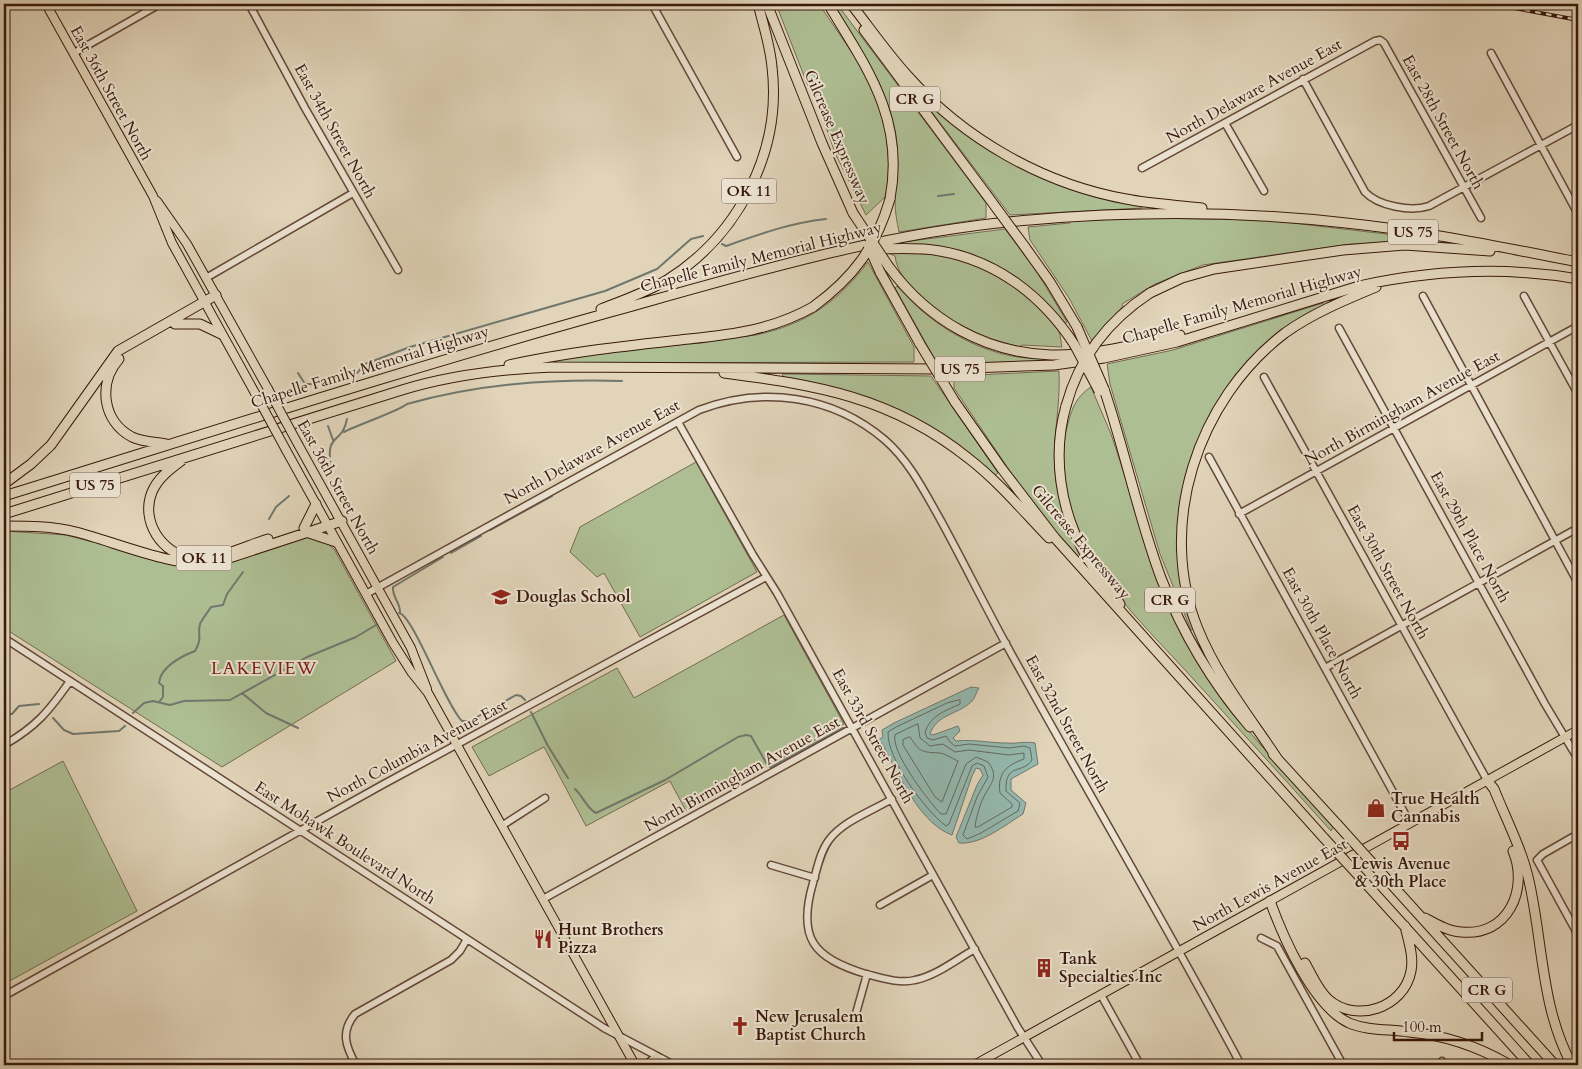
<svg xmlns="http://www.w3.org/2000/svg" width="1582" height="1069" font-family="Cardo,serif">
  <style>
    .green { fill: #aebe93; stroke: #746c50 }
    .water { fill: #94b8af; stroke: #70786e }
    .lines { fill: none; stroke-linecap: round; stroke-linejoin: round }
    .shore { stroke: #66685e; stroke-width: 1 }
    .stream { stroke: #70786e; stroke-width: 2 }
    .minor-casing { stroke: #634837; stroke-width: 9 }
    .major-casing { stroke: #39190c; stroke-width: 10 }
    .highway-casing { stroke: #39190c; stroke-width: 11 }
    .minor { stroke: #ece3d2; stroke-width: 6 }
    .major { stroke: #e1d4b9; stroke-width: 8 }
    .highway { stroke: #e1d4b9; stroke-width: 9 }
    .rail-casing { stroke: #39190c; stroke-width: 4 }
    .rail { stroke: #ece3d2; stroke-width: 2; stroke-dasharray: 5.5; stroke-linecap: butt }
    .major-bridge-casing { stroke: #39190c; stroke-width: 10; stroke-linecap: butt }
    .highway-bridge-casing { stroke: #39190c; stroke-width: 11; stroke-linecap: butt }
    .major-bridge { stroke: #e1d4b9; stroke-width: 8 }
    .highway-bridge { stroke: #e1d4b9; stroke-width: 9 }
    .labels { text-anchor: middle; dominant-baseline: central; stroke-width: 4; stroke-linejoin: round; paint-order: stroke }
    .shield { fill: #ece3d2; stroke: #6f5647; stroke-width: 1 }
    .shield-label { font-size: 15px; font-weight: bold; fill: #39190c }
    .street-label { font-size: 16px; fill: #39190c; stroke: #ece3d2 }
    .poi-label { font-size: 16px; font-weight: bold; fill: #39190c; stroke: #ece3d2; text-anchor: start }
    .neighbourhood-label { font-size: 18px; letter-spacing: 1px; fill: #7a1f14; stroke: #ece3d2 }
  </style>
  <rect width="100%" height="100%" fill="#e1d4b9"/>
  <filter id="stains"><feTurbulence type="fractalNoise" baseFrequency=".004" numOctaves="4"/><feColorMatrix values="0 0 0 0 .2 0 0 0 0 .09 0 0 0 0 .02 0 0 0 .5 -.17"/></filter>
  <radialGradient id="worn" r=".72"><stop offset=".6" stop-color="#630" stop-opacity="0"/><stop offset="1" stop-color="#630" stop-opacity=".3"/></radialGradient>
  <path class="green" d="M776,4h43l38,56 16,29 12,31 4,46 -2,23 -2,8 -19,18 -31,-62 -23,-67h-4z
    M831,4h6l146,195 3,4v15l-87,14c-2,-10 -4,-20 -4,-30 -1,-20 4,-38 2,-58 -5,-53 -38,-96 -66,-140z
    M925,98l77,59 140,47v4l-132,7 -88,-116z
    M1147,218l120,2 136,16 -2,6 -50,2 -148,21 -48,19 -33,20 1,2 -31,35 -23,-43 -39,-58 -2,-13 42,-4v-2z
    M1005,229l32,43 30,50 -2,1 -27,-28 -40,-28 -95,-22v-3z
    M888,253c22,0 46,-1 68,5 29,7 94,46 103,74 2,5 2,11 3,15l-40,-2 -3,2c-13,-4 -26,-7 -38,-11 -29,-12 -83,-47 -86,-80z
    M868,262l46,85v15l-359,1 -1,-4 202,-24c50,-11 81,-32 112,-73z
    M897,286c11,11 21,23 34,32 29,23 73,43 111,40v4l-105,1 -42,-75z
    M1323,303l1,3 -65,45 -23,25 -16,22 -16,30 -24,82 14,118 -3,2 -31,-76 -50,-170 -3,-20 66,-14z
    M1059,371c1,26 -2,44 -4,69 -4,44 10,86 31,124l-2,1 -52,-61 -78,-116v-12z
    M783,374l148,2 67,97 -4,3 -24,-21 -120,-63 -68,-15z
    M1091,387l20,47 54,164 16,36 43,69 109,124 -2,4c-48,-54 -97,-107 -145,-160 -35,-38 -75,-77 -101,-123 -18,-33 -27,-79 -19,-117 5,-19 8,-33 25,-44z
    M696,462l61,110 -117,65 -36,-64 -7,4 -27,-25 10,-25z
    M4,531l62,4 124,32h18l101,-30 17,5 8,7 62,112 -174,106 -218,-139z
    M784,615l60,109 -158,87 -16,-30 -84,45 -42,-79 -55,29 -17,-29 145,-79 17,30z
    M63,761l74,150 -133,73v-191z"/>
  <path class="water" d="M971,687l8,1c-3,4 -4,11 -8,14 -14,13 -34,12 -41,32l3,1 25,-9 2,5 -7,7 3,3c17,-2 33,2 51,2 10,1 17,-2 28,0l3,21 -27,15v11l15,13 -3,11c-18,11 -42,31 -64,29l-3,-6 21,-52 6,-10 -3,-6 -4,-1 -4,8 -20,59c-30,-11 -48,-51 -62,-76 -4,-7 -6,-15 -12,-19l5,-3 -1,-7 12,-7z"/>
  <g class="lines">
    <path class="shore" d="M960,700v4c-15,7 -29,11 -35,28l2,6 6,2 13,-4 4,6 5,4 14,-2 40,4 15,-2 6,2 2,12c-10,15 -27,2 -26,31l14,12 -2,8 -37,22 -14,6 -4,-4 14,-38 11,-20 -4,-11 -7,-3 -5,3 -23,58 -3,2c-22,-17 -59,-67 -58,-94l8,-5 51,-24z
      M918,724l2,14 10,8 13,-2 12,8 14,-2 40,5 15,-2v6c-17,6 -27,14 -24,34l12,11v3l-34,20h-3c1,-10 6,-27 12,-36 7,-11 10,-17 1,-29l-12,-5 -10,7 -20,50h-5c-12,-12 -51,-63 -46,-79z
      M910,737c10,15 11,15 29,16 5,0 14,6 19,8l-16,41 -7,-5 -32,-52v-5z"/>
    <path class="stream" d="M938,196l16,-2
      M722,244l4,2c34,-12 64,-23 100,-27
      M298,373l7,11h9
      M357,373l8,-9 45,-17 195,-56 52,-22 34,-30 12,-3
      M328,426l5,14
      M344,432c11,-6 57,-22 63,-28 72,-20 140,-25 215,-23
      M327,473l4,-5c-6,-38 11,-22 16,-49
      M269,519l7,-12 13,-11
      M490,530l62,-34
      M451,553l30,-17
      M400,612c0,-10 -8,-15 -7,-25l50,-30
      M399,613c14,2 46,91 63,108h8l46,-26 5,1 4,4
      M242,693l24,20 32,15
      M159,702l4,-5v-11l-4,-3c1,-16 23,-27 36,-32 8,-14 2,-15 5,-27 2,-5 8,-12 11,-17l12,-2 4,-11 16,-22
      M531,712l17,34 20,32
      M133,713l11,-10 9,-2 17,4 14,-4 46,-1 77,-43 49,-20 20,-12
      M4,714h8l7,-8 20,-2
      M53,718l11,12 9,4 46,-3 6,-5
      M575,789c8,7 12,20 21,24l69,-33 73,-43 8,-2 5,1 17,30 3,1 72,-39"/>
    <g class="minor-casing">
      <path id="minor" d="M249,4l56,104 93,162
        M652,4l85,153
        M74,53l86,-49
        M1491,53l87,161
        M1303,79l62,113c13,14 46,20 64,14l149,-81
        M1225,123l39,68
        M1142,168l233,-127 5,-1 4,3 97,175
        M206,278l147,-85
        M1423,296l155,287
        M1524,296l54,98
        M1339,328l206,376 33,55
        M1264,377l223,403
        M678,422l75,133 24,38 241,435 24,37
        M1209,457l201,366
        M1239,514l339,-188
        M366,594l333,-184c64,-24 133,-15 186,30 25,22 39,51 55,79 23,42 44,85 67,127 77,140 159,278 234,419
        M4,638l600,390 70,37
        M1325,668l253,-140
        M4,745c32,-18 45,-34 66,-64
        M892,799c-20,12 -49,22 -63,41 -9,12 -12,29 -16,43 -16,55 0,75 53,91 16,4 33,10 49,6 21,-4 42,-21 60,-31
        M503,825l42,-27
        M771,865l44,13
        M543,899l463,-256
        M880,905l53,-30
        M1577,933l-40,-73 6,-6 35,-20
        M1261,938l16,8 66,119
        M1101,995l39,70
        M4,996l378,-211 384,-208
        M855,1017l12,-43
        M1442,1061l3,4
        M356,1065c-10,-18 -16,-33 -1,-51l96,-54 9,-9 7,-12"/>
    </g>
    <g class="major-casing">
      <path id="major" d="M46,4l107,192 19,47 83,150
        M157,201l30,43 81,145
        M299,446l112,202 16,41
        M286,450l107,193 19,30 16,20 207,372
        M646,1065l11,-8
        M974,1065l604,-335"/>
    </g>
    <g class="highway-casing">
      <path id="highway" d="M767,4l55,139 31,70
        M828,4c39,64 77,115 62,195
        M851,4c19,24 36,49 57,72 56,63 135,108 218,123 25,5 51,6 76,9
        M864,30l122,164
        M1025,247l25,35 27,45
        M872,249c22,0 46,-2 68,2 58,10 103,46 134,93
        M889,267c39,53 96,86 162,88 43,1 88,-12 129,-20
        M880,272l40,72
        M1150,293l32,-15 32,-9 129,-19 62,-5 85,6
        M601,309c23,-9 46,-17 66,-29 72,-45 115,-129 105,-213 -2,-22 -9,-43 -14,-63
        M175,324h25l21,10
        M119,359c-21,24 -17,62 13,78 10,5 23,5 34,7
        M509,365c54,-12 108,-18 162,-24 52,-6 96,-8 142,-34
        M724,373c92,12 168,24 244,85 30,23 55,53 81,80
        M1104,389c21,62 34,127 57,189 21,54 51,105 89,149
        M955,402l47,67 53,69 269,300
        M1066,406c-14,49 -6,103 19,148 9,17 23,33 35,50
        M181,461c-12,9 -23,17 -29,31 -12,29 10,63 41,66 24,3 52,-12 75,-19
        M4,484l27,-20 20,-19 67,-94 98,-56
        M4,496c204,-63 408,-129 614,-186 135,-38 271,-79 412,-90 105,-9 211,-9 316,3 78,8 155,24 232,39
        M4,514l398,-124c49,-15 99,-21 151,-23l390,2 111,-4 50,-7 73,-16 182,-56c73,-16 145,-20 219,-7
        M4,526c24,0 48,0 72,6 40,10 102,38 141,30l125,-41
        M304,528l12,-24
        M309,533l27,9
        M1273,754l64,70
        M1277,758c-28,-42 -60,-82 -79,-129 -42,-104 -1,-229 87,-296 28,-20 60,-33 91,-46
        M1487,780l7,9c12,30 28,60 35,92 14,61 12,128 43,184
        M1383,875l172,190
        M1369,887l161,178
        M1270,901c13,36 43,105 79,122 19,8 41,6 60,9 36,3 70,15 101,33
        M1425,918c11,6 23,13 36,14 47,5 68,-43 52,-81
        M1305,963c7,12 13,27 23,36 28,25 76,9 83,-28 3,-15 -3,-31 -6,-45"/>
    </g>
    <use href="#minor" class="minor"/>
    <use href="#major" class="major"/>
    <use href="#highway" class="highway"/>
    <g class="rail-casing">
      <path id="rail" d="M1492,4l86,16"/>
    </g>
    <use href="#rail" class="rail"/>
    <g class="major-bridge-casing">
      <path id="major-bridge" d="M268,389l31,57
        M255,393l31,57"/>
    </g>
    <g class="highway-bridge-casing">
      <path id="highway-bridge" d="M986,194l39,53
        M853,213l36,54
        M868,245l12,27
        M813,307c41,-30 63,-60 77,-108
        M1077,327l27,62
        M920,344l35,58
        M1074,344l25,47
        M1066,406c13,-48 43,-86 84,-113
        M1337,824l46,51
        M1324,838l45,49"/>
    </g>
    <use href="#major-bridge" class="major-bridge"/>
    <use href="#highway-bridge" class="highway-bridge"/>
  </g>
  <defs>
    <g id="school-bare" transform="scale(1.5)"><path d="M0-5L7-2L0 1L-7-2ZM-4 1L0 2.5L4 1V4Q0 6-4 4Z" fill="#8f2418" stroke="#ece3d2" stroke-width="2.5" paint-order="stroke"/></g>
    <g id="shop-bare" transform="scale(1.5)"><path d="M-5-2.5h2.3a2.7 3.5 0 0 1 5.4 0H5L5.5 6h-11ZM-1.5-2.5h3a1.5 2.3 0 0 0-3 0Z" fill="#8f2418" stroke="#ece3d2" stroke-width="2.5" paint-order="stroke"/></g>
    <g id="bus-bare" transform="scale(1.5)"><path d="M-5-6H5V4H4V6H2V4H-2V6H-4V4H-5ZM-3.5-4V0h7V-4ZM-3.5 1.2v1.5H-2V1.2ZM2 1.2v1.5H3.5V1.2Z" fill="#8f2418" stroke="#ece3d2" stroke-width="2.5" paint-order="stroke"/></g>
    <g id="restaurant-bare" transform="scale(1.5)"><path d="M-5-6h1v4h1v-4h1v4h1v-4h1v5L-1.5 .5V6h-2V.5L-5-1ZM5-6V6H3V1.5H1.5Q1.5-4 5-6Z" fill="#8f2418" stroke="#ece3d2" stroke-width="2.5" paint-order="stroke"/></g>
    <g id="building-bare" transform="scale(1.5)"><path d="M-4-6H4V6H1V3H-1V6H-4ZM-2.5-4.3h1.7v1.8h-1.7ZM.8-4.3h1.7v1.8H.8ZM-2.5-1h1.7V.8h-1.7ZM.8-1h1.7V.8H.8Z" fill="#8f2418" stroke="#ece3d2" stroke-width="2.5" paint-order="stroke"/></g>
    <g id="church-bare" transform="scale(1.5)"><path d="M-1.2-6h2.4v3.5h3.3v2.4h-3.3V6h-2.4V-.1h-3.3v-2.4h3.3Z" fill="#8f2418" stroke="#ece3d2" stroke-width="2.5" paint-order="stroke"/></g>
  </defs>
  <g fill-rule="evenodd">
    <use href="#school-bare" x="501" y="597"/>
    <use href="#shop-bare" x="1376" y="808"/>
    <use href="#bus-bare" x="1401" y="841"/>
    <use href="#restaurant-bare" x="543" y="939"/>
    <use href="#building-bare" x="1044" y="968"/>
    <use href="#church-bare" x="740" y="1026"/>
  </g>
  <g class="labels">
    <g class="shield">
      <rect x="890" y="86.5" width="50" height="25" rx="4"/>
      <rect x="721.5" y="178.5" width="55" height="25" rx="4"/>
      <rect x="1388" y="219.5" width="50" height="25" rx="4"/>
      <rect x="935" y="356.5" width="50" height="25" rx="4"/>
      <rect x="70" y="472.5" width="50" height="25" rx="4"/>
      <rect x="176.5" y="545.5" width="55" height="25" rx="4"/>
      <rect x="1145" y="587.5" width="50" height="25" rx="4"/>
      <rect x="1462" y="977.5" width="50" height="25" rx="4"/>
    </g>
    <g class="shield-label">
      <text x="915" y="99">CR G</text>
      <text x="749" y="191">OK 11</text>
      <text x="1413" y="232">US 75</text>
      <text x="960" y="369">US 75</text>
      <text x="95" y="485">US 75</text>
      <text x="204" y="558">OK 11</text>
      <text x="1170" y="600">CR G</text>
      <text x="1487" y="990">CR G</text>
    </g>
    <g class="street-label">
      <text transform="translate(1254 91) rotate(-29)">North Delaware Avenue East</text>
      <text transform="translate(111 93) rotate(61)">East 36th Street North</text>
      <text transform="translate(1443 122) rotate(61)">East 28th Street North</text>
      <text transform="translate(335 131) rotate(61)">East 34th Street North</text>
      <text transform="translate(837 137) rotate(67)">Gilcrease Expressway</text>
      <text transform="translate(761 257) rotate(-14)">Chapelle Family Memorial Highway</text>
      <text transform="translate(1242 305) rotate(-16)">Chapelle Family Memorial Highway</text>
      <text transform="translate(370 367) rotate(-17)">Chapelle Family Memorial Highway</text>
      <text transform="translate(1402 408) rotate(-29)">North Birmingham Avenue East</text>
      <text transform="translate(592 452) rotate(-29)">North Delaware Avenue East</text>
      <text transform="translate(338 487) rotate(61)">East 36th Street North</text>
      <text transform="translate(1470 537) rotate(61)">East 29th Place North</text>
      <text transform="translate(1081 542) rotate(50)">Gilcrease Expressway</text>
      <text transform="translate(1388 572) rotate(61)">East 30th Street North</text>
      <text transform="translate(1322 633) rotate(61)">East 30th Place North</text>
      <text transform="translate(1067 724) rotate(61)">East 32nd Street North</text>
      <text transform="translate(873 736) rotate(61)">East 33rd Street North</text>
      <text transform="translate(417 751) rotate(-28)">North Columbia Avenue East</text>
      <text transform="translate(742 774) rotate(-29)">North Birmingham Avenue East</text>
      <text transform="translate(345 843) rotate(33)">East Mohawk Boulevard North</text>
      <text transform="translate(1270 885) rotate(-29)">North Lewis Avenue East</text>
    </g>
    <g class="poi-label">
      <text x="516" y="597">Douglas School</text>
      <text x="1391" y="799">True Health<tspan x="1391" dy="18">Cannabis</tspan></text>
      <text x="1401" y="864" text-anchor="middle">Lewis Avenue<tspan x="1401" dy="18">&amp; 30th Place</tspan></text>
      <text x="558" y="930">Hunt Brothers<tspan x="558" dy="18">Pizza</tspan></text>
      <text x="1059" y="959">Tank<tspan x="1059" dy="18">Specialties Inc</tspan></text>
      <text x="755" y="1017">New Jerusalem<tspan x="755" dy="18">Baptist Church</tspan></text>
    </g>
    <g class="neighbourhood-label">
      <text x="264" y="668">LAKEVIEW</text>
    </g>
  </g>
  <rect width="1582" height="1069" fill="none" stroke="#e1d4b9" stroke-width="20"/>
  <rect x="5" y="5" width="1572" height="1059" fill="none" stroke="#39190c" stroke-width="2.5"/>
  <rect x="10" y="10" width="1562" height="1049" fill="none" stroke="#39190c"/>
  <path d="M1394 1032v8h88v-8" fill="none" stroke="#39190c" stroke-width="2.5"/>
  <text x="1402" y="1032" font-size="15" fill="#39190c" stroke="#ece3d2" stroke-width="4" paint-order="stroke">100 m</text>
  <rect width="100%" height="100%" filter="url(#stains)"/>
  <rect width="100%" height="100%" fill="url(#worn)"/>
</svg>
